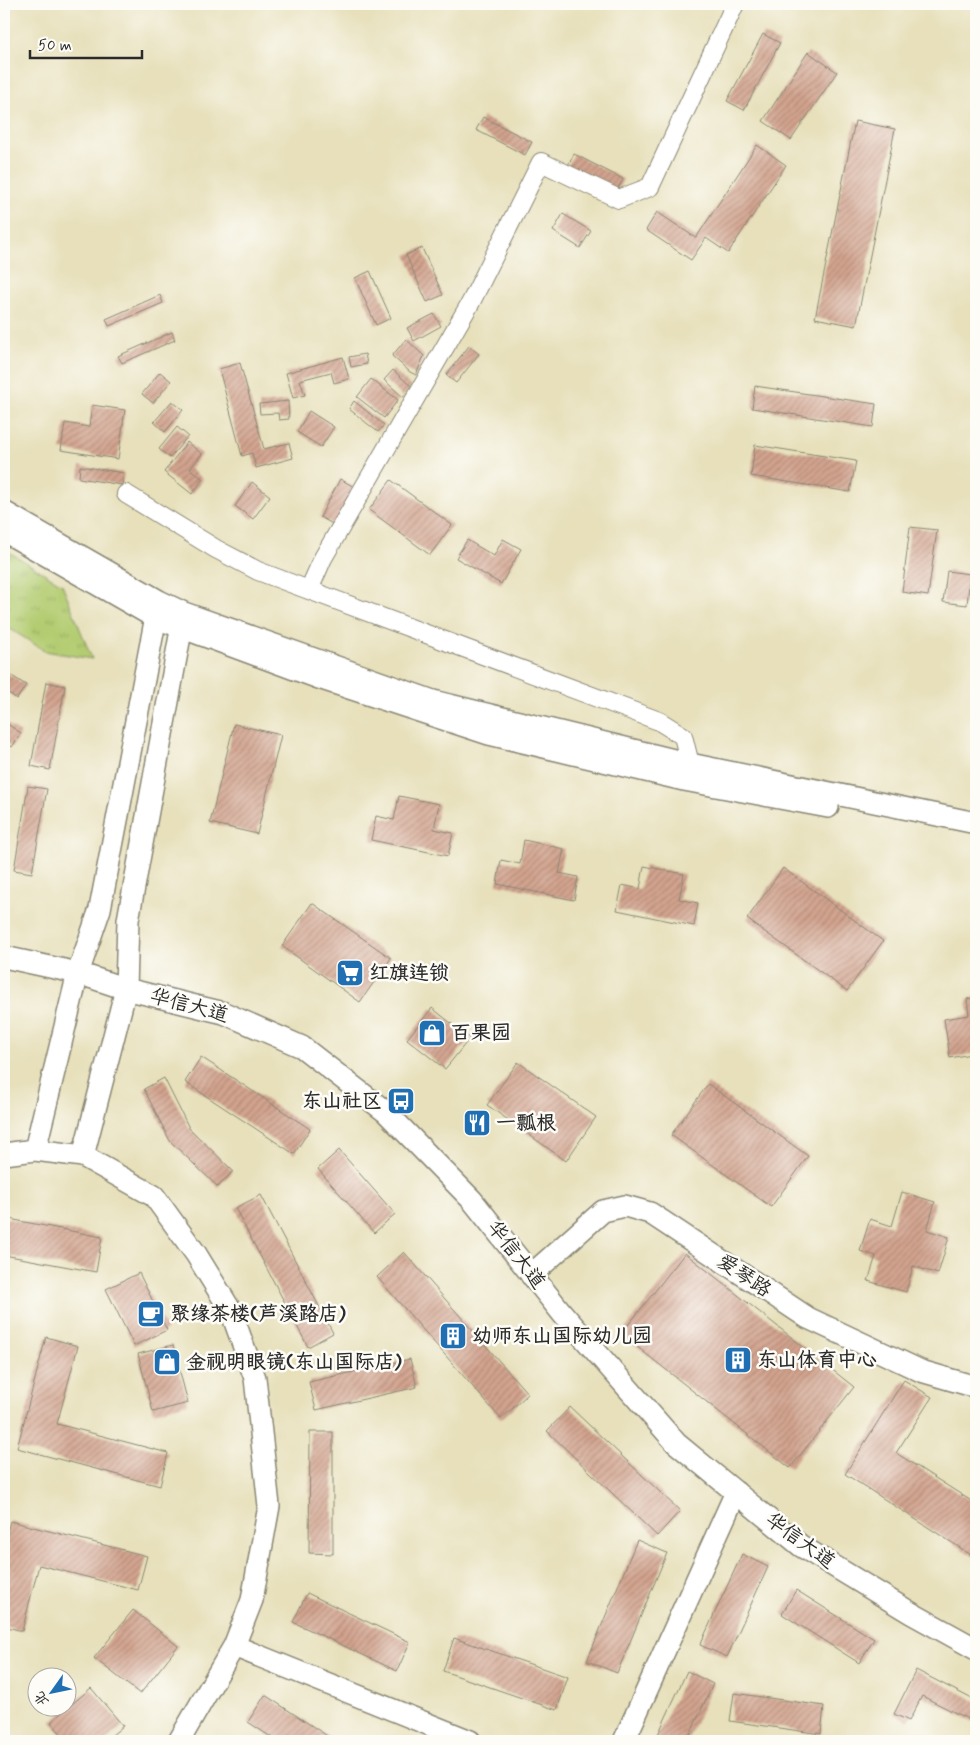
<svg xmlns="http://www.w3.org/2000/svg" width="980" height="1745" font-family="Mynerve,'LXGW WenKai TC',sans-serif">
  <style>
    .grass { fill: url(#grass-tufts); stroke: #6f7c4e }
    .building { fill: url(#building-hatch) }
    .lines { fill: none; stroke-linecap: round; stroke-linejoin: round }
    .minor-casing { stroke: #898673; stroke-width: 20 }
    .tertiary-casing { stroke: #898673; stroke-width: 24 }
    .minor { stroke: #fff; stroke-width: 18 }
    .tertiary { stroke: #fff; stroke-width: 21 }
    .labels { text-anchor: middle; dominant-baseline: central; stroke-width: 5; stroke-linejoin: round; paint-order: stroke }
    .poi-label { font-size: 20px; font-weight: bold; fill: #2b2b2b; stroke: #fdfcf7; text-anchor: start }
    .street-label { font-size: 20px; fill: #2b2b2b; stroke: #fdfcf7 }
  </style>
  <defs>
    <pattern id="grass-tufts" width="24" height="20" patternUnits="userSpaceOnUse" patternTransform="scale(1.25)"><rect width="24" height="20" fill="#b3cc71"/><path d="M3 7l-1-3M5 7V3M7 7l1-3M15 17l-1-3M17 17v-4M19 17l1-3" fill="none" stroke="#9aaf62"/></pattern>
    <pattern id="building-hatch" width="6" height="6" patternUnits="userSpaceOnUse" patternTransform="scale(1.25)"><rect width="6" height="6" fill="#d3a48f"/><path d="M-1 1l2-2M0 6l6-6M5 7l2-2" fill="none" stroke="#ab8675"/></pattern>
  </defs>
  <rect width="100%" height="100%" fill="#fdfcf7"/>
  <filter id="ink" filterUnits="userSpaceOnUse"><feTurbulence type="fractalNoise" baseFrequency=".02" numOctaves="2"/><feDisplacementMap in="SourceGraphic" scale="10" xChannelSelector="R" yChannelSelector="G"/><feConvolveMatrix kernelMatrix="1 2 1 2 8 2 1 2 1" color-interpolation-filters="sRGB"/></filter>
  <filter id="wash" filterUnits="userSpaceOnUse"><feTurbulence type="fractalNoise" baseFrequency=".0096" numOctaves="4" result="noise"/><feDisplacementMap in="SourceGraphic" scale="20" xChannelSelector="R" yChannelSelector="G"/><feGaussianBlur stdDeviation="1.12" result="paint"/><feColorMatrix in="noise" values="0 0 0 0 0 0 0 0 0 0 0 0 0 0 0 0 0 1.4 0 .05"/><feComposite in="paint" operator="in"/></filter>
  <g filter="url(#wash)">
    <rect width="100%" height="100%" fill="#e7e0bb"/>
    <path class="grass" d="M4,549l58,35 30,75 -47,-8 -41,-26z"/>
    <g id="blocks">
      <path class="building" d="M763,34l17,9 -36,67 -17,-9z
        M808,52l29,20 -46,68 -28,-19z
        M483,117l49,25 -7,13 -49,-25z
        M855,121l40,8 -39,197 -41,-8z
        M757,145l29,20 -58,88 -22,-15 -15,22 -45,-30 11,-18 39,26z
        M574,154l49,25 -7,13 -49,-25z
        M563,214l28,17 -11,17 -27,-17z
        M422,248l21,47 -16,7 -21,-47z
        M370,271l21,47 -15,7 -21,-47z
        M160,295l3,8 -54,23 -3,-7z
        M434,314l7,12 -27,15 -7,-13z
        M172,332l3,8 -53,23 -4,-7z
        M406,339l18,17 -8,19 -6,-3 -18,-16z
        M469,346l10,8 -23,29 -10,-8z
        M365,354l2,10 -16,3 -2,-10z
        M343,357l6,22 -15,4 -3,-11 -31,8 5,15 -12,3 -7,-25z
        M240,363l24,86 25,-6 4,15 -37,10 -4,-15 -10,3 -23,-87z
        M393,370l19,17 -9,10 -19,-17z
        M160,372l11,9 -18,22 -11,-9z
        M371,379l27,21 -14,18 -27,-21z
        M755,386l121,18 -3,23 -121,-19z
        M172,401l11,9 -18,22 -11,-10z
        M288,401l1,18 -10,1 -1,-7 -18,1 -1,-10z
        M354,401l30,24 -6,7 -29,-23z
        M92,405l33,5 -7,49 -57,-9 4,-27 24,4z
        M309,411l25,16 -13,20 -24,-15z
        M177,427l11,9 -18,22 -11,-9z
        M187,442l15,12 -12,15 13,10 -11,15 -28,-22z
        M755,445l101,16 -6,31 -99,-16z
        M80,466l44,7 -2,12 -43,-7z
        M340,479l18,10 -20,38 -18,-10z
        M391,480l61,45 -22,30 -61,-45z
        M252,482l18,14 -17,23 -18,-13z
        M910,527l27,3 -9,66 -26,-4z
        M503,539l18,10 -20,35 -45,-26 11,-18 27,16z
        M947,571l23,3 -3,31 -24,-3z
        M4,671l22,14 -9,14 -13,-9z
        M46,682l19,4 -15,84 -19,-4z
        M4,722l17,11 -9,14 -8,-5z
        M234,724l47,11 -24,99 -47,-11z
        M28,786l19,3 -15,84 -18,-3z
        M399,796l40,8 -5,25 19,4 -5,23 -77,-16 5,-24 18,4z
        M524,840l40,9 -5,24 19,4 -4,23 -77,-16 4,-24 19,4z
        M644,866l40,8 -5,25 19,4 -4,23 -77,-16 5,-25 18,4z
        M783,868l100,73 -36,50 -100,-72z
        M312,903l79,55 -31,44 -78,-56z
        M976,997v56l-26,5 -6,-39 25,-4 -2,-16z
        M432,1008l38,30 -25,31 -38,-30z
        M201,1057l109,72 -16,25 -109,-72z
        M518,1062l78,55 -30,44 -79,-56z
        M164,1078l25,50 44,43 -15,16 -48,-46 -26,-52z
        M708,1084l100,72 -37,51 -100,-72z
        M339,1150l56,64 -21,19 -56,-64z
        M902,1192l33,10 -8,28 22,7 -11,37 -25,-8 -7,26 -38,-11 8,-25 -16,-5 10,-32 22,7z
        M261,1195l72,138 -25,14 -73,-139z
        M4,1218l98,19 -6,35 -92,-17z
        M404,1252l124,142 -27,25 -124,-142z
        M685,1253l169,134 -64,81 -169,-134z
        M139,1273l28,57 -33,16 -28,-57z
        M46,1337l32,9 -21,78 111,29 -8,33 -143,-38z
        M173,1345l15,58 -35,9 -15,-58z
        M410,1359l7,28 -101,23 -7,-28z
        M904,1380l28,17 -36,56 80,51v54l-131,-84z
        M570,1407l110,104 -23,25 -110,-105z
        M310,1432h23v122l-24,-1z
        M10,1521l137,35 -9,34 -99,-25 -17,66 -18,-5v-81z
        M637,1540l30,13 -50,120 -30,-12z
        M742,1554l26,13 -41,90 -27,-12z
        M796,1590l78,49 -15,24 -77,-49z
        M307,1593l103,49 -13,29 -104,-49z
        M133,1610l45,36 -38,48 -46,-36z
        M454,1638l114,39 -11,33 -114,-39z
        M916,1670l60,31v22l-54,-27 -13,25 -15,-7z
        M687,1671l26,13 -26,57h-32z
        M91,1688l32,38 -18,15h-38l-16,-19z
        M734,1693l90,13 -3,28 -91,-13z
        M265,1695l70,46h-58l-29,-19z"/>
    </g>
  </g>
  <g filter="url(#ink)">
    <use href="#blocks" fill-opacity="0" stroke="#898673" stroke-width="1"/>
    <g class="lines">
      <g class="minor-casing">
        <path id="minor" d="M126,494l90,55 42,22 401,150 24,15 7,28
          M309,590l14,-32 148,-256 70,-140 78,37 31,-12 85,-183"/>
      </g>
      <g class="tertiary-casing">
        <path id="tertiary" d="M4,512l155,89 25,12 249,88 257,63 286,59
          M4,531l152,87 160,59 173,57 195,46 144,27
          M4,957l74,16 48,16 98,24 78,34 84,65 86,88 90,113 114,130 125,103 110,67 65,36
          M35,1150l43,-177 22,-64 58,-303
          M4,1154l31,-4 48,6 71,40 42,58 35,57 24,67 14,128 -17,94 -18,46 -55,95
          M83,1156l43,-167 2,-69 56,-306
          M531,1275l72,-64 22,-5 25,7 158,105 113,53 55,16
          M234,1646l236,95
          M624,1741l112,-249"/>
      </g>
      <use href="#minor" class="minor"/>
      <use href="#tertiary" class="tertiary"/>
    </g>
  </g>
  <defs>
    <g id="supermarket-square" transform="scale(1.4375)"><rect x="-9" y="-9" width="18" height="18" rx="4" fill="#1f6fb2" stroke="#fdfcf7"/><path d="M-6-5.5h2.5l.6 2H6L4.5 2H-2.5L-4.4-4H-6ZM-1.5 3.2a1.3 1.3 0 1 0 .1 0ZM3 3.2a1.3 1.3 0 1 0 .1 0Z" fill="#fff"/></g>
    <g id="shop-square" transform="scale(1.4375)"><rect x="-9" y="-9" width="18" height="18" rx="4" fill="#1f6fb2" stroke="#fdfcf7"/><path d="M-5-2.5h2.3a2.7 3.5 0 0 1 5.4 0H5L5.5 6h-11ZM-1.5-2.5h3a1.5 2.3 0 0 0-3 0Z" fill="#fff"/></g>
    <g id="bus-square" transform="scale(1.4375)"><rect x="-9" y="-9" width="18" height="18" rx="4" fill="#1f6fb2" stroke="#fdfcf7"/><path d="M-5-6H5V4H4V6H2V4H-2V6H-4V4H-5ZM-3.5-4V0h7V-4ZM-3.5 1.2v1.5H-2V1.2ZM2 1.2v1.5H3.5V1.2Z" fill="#fff"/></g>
    <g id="restaurant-square" transform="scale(1.4375)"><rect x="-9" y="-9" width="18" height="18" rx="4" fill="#1f6fb2" stroke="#fdfcf7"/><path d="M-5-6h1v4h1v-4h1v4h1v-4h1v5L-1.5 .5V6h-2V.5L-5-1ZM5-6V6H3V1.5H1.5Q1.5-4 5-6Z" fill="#fff"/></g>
    <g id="cafe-square" transform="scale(1.4375)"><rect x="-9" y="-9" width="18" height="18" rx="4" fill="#1f6fb2" stroke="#fdfcf7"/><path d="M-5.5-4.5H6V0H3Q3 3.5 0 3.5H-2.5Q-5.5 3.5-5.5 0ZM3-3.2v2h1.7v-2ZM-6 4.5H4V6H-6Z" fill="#fff"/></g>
    <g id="building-square" transform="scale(1.4375)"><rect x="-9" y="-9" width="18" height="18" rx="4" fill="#1f6fb2" stroke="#fdfcf7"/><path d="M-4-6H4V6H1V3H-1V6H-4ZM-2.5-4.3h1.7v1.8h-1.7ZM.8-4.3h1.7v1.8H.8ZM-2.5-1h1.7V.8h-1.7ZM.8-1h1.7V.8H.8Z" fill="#fff"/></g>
  </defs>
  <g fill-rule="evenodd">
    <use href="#supermarket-square" x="350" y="973"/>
    <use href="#shop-square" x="432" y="1033"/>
    <use href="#bus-square" x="401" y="1101"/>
    <use href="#restaurant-square" x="477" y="1123"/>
    <use href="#cafe-square" x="151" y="1314"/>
    <use href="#building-square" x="453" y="1336"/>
    <use href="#building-square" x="738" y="1360"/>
    <use href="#shop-square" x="167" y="1362"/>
  </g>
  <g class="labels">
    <g class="poi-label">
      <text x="369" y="973">红旗连锁</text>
      <text x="451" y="1033">百果园</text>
      <text x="382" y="1101" text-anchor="end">东山社区</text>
      <text x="496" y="1123">一瓢根</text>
      <text x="170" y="1314">聚缘茶楼(芦溪路店)</text>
      <text x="472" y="1336">幼师东山国际幼儿园</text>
      <text x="757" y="1360">东山体育中心</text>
      <text x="186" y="1362">金视明眼镜(东山国际店)</text>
    </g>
    <g class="street-label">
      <text transform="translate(189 1006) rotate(15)">华信大道</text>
      <text transform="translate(516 1255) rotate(52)">华信大道</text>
      <text transform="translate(744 1276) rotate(34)">爱琴路</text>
      <text transform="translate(800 1541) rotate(36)">华信大道</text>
    </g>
  </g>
  <rect width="980" height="1745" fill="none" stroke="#fdfcf7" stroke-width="20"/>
  <g transform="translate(52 1692) rotate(237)"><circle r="24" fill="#fdfcf7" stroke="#a9a8a5"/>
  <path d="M0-4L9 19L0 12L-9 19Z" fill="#1f6fb2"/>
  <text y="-8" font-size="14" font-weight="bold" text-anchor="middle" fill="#2b2b2b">北</text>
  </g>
  <path d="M30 50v8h112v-8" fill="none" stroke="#2b2b2b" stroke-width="2.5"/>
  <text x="38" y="50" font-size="15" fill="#2b2b2b" stroke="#fdfcf7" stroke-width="4" paint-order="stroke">50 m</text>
</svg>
